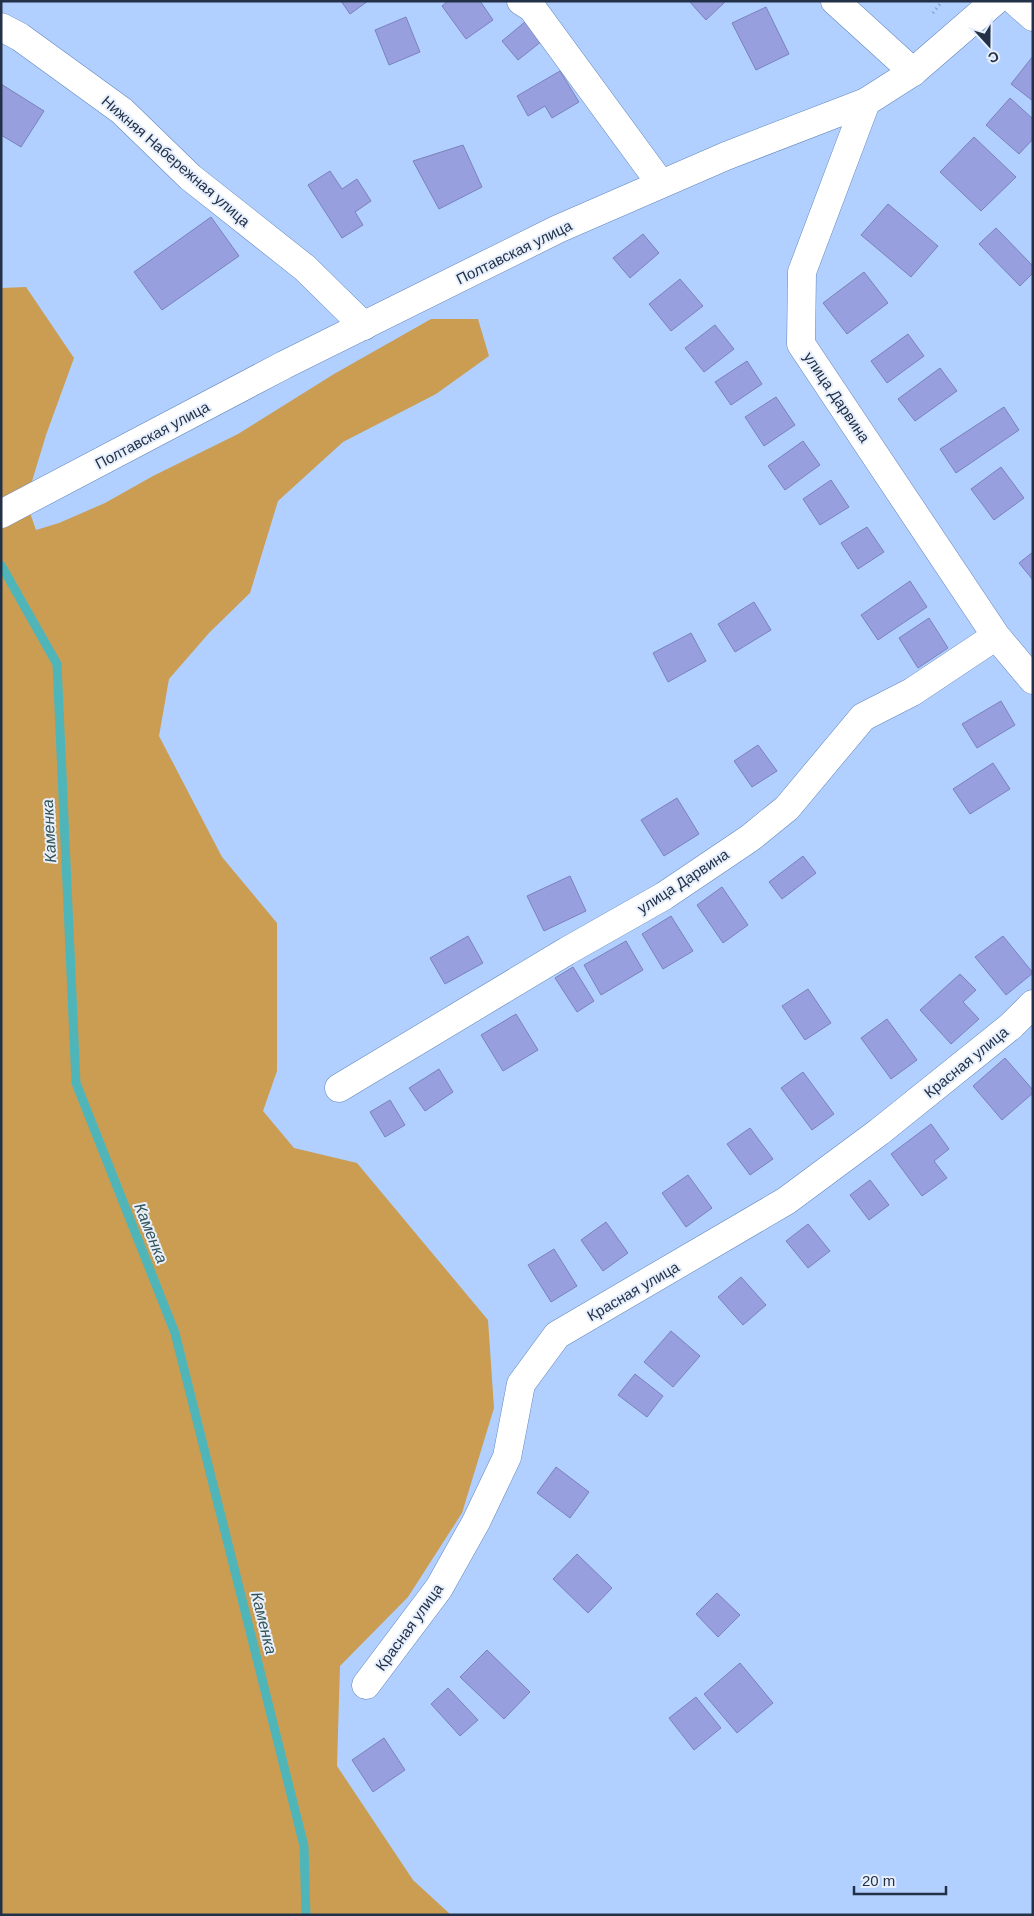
<svg xmlns="http://www.w3.org/2000/svg" width="1034" height="1916" font-family="Arial,sans-serif">
  <style>
    .green { fill: #ca9d53 }
    .lines { fill: none; stroke-linecap: round; stroke-linejoin: round }
    .stream { stroke: #50b5b9; stroke-width: 9 }
    .building { fill: #979fde; stroke: #7b81be }
    .minor-casing { stroke: #6286bc; stroke-width: 29 }
    .tertiary-casing { stroke: #6286bc; stroke-width: 29 }
    .path { stroke: #7e98be; stroke-width: 3; stroke-dasharray: 1 4; stroke-linecap: butt }
    .minor { stroke: #fff; stroke-width: 28 }
    .tertiary { stroke: #fff; stroke-width: 28 }
    .labels { text-anchor: middle; dominant-baseline: central; stroke-width: 4; stroke-linejoin: round; paint-order: stroke }
    .street-label { font-size: 15px; fill: #223148; stroke: #e7effc }
    .water-label { font-size: 16px; font-style: italic; fill: #345455; stroke: #e7effc }
  </style>
  <rect width="100%" height="100%" fill="#b1d0ff"/>
  <path class="green" d="M26,287l48,71 -28,77 -20,66 10,29 23,-7 46,-20 48,-27 85,-42 96,-60 97,-55h47l11,37 -53,38 -93,48 -65,59 -28,92 -41,40 -40,46 -10,57 63,121 55,66v148l-14,40 31,37 63,15 131,157 6,88 -32,105 -54,84 -68,69 -3,100 76,114 38,35h-450v-1627z"/>
  <g class="lines">
    <path class="stream" d="M1,565l56,99 19,419 99,250 129,513 2,69"/>
  </g>
  <path class="building" d="M341,1h27l-18,13z
    M448,1h32l13,19 -27,19 -24,-33z
    M689,1h37l-20,19z
    M766,7l23,47 -33,16 -24,-47z
    M406,17l14,35 -31,13 -14,-35z
    M526,21l16,20 -24,19 -16,-19z
    M1033,56v45l-22,-17z
    M560,71l19,31 -27,16 -7,-12 -17,10 -11,-20z
    M1,84l43,27 -23,36 -20,-12z
    M1010,98l23,21v20l-14,15 -33,-29z
    M974,137l42,40 -35,34 -41,-39z
    M463,145l19,42 -43,22 -26,-48z
    M330,171l12,18 15,-10 14,22 -16,11 8,13 -21,13 -34,-53z
    M888,204l50,42 -27,31 -50,-42z
    M211,217l28,39 -77,54 -28,-38z
    M996,228l37,38v7l-13,13 -41,-42z
    M643,234l16,19 -29,25 -17,-20z
    M864,272l24,31 -41,31 -24,-31z
    M680,279l23,27 -32,25 -22,-27z
    M715,325l19,24 -30,23 -19,-24z
    M908,334l16,22 -37,27 -16,-22z
    M747,361l15,23 -31,21 -16,-23z
    M940,368l17,23 -42,30 -17,-22z
    M776,397l19,28 -31,21 -19,-29z
    M1004,407l15,23 -63,43 -16,-24z
    M803,441l17,24 -35,25 -17,-24z
    M1001,467l23,31 -30,22 -23,-31z
    M831,480l18,27 -29,18 -17,-26z
    M867,527l17,25 -26,17 -17,-26z
    M1033,552v28l-14,-17z
    M910,581l17,26 -49,33 -17,-25z
    M754,602l17,28 -36,22 -17,-28z
    M929,618l19,30 -30,20 -19,-30z
    M691,633l15,28 -38,21 -15,-29z
    M1001,701l14,24 -38,23 -15,-24z
    M758,745l19,26 -25,16 -18,-26z
    M993,763l17,26 -40,25 -17,-25z
    M677,798l22,36 -35,22 -23,-36z
    M803,856l13,17 -34,26 -13,-17z
    M570,876l16,35 -42,20 -17,-35z
    M722,887l26,38 -25,18 -26,-38z
    M671,916l22,35 -30,18 -21,-35z
    M468,936l15,27 -38,21 -15,-26z
    M1003,936l30,37 -27,22 -31,-38z
    M626,941l17,29 -42,25 -17,-30z
    M573,967l21,34 -17,11 -22,-34z
    M960,974l16,16 -13,12 16,17 -28,25 -31,-34z
    M808,989l23,34 -26,17 -23,-34z
    M516,1014l22,36 -35,21 -22,-36z
    M887,1019l30,41 -26,19 -30,-41z
    M1005,1058l28,32v3l-31,27 -29,-34z
    M439,1069l14,23 -28,19 -16,-23z
    M803,1072l31,42 -22,16 -31,-42z
    M390,1100l15,25 -20,12 -15,-25z
    M931,1124l18,25 -15,12 13,17 -25,18 -31,-42z
    M750,1128l23,31 -23,16 -23,-31z
    M688,1175l24,33 -26,19 -24,-34z
    M870,1180l19,25 -20,15 -19,-25z
    M606,1222l22,31 -25,18 -22,-31z
    M808,1224l22,27 -22,17 -22,-27z
    M554,1249l23,37 -26,16 -23,-37z
    M741,1277l25,28 -23,20 -25,-28z
    M671,1331l29,25 -27,31 -29,-25z
    M635,1374l28,22 -16,21 -29,-22z
    M556,1467l33,25 -19,26 -33,-25z
    M577,1554l35,34 -24,25 -35,-34z
    M717,1593l23,22 -22,22 -22,-23z
    M487,1650l43,42 -26,27 -44,-42z
    M740,1663l33,40 -36,30 -33,-39z
    M448,1688l30,32 -18,16 -29,-32z
    M696,1697l25,31 -27,22 -25,-32z
    M384,1738l21,32 -32,22 -21,-32z"/>
  <g class="lines">
    <g class="minor-casing">
      <path id="minor" d="M521,1l11,7 129,176
        M835,1l78,71
        M1015,1l18,16
        M1,27l19,10 102,74 68,66 115,91 59,58
        M866,102l-64,170 -1,72 195,292 37,44
        M339,1088l228,-137 97,-55 86,-58 37,-30 76,-91 49,-25 84,-56
        M366,1685l73,-97 37,-66 31,-65 14,-73 36,-49 229,-134 93,-69 132,-106 22,-22"/>
    </g>
    <g class="tertiary-casing">
      <path id="tertiary" d="M1,514l283,-149 274,-136 168,-73 140,-54 47,-30 82,-71"/>
    </g>
    <path class="path" d="M933,13l9,-12"/>
    <use href="#minor" class="minor"/>
    <use href="#tertiary" class="tertiary"/>
  </g>
  <g class="labels">
    <g class="street-label">
      <text transform="translate(176 161) rotate(41)">Нижняя Набережная улица</text>
      <text transform="translate(514 252) rotate(-26)">Полтавская улица</text>
      <text transform="translate(837 397) rotate(56)">улица Дарвина</text>
      <text transform="translate(152 435) rotate(-28)">Полтавская улица</text>
      <text transform="translate(683 881) rotate(-33)">улица Дарвина</text>
      <text transform="translate(966 1062) rotate(-39)">Красная улица</text>
      <text transform="translate(633 1291) rotate(-30)">Красная улица</text>
      <text transform="translate(409 1627) rotate(-54)">Красная улица</text>
    </g>
    <g class="water-label">
      <text transform="translate(49 831) rotate(-93)">Каменка</text>
      <text transform="translate(151 1233) rotate(68)">Каменка</text>
      <text transform="translate(264 1623) rotate(76)">Каменка</text>
    </g>
  </g>
  <rect width="1034" height="1916" fill="none" stroke="#223148" stroke-width="5"/>
  <g transform="translate(989 45) rotate(159)" stroke="#e7effc" stroke-width="4" paint-order="stroke">
  <path d="M0-4L9 19L0 12L-9 19Z" fill="#223148"/>
  <text y="-8" font-size="14" font-weight="bold" text-anchor="middle" fill="#223148">С</text>
  </g>
  <path d="M854 1886v8h92v-8" fill="none" stroke="#223148" stroke-width="2.5"/>
  <text x="862" y="1886" font-size="15" fill="#223148" stroke="#e7effc" stroke-width="4" paint-order="stroke">20 m</text>
</svg>
